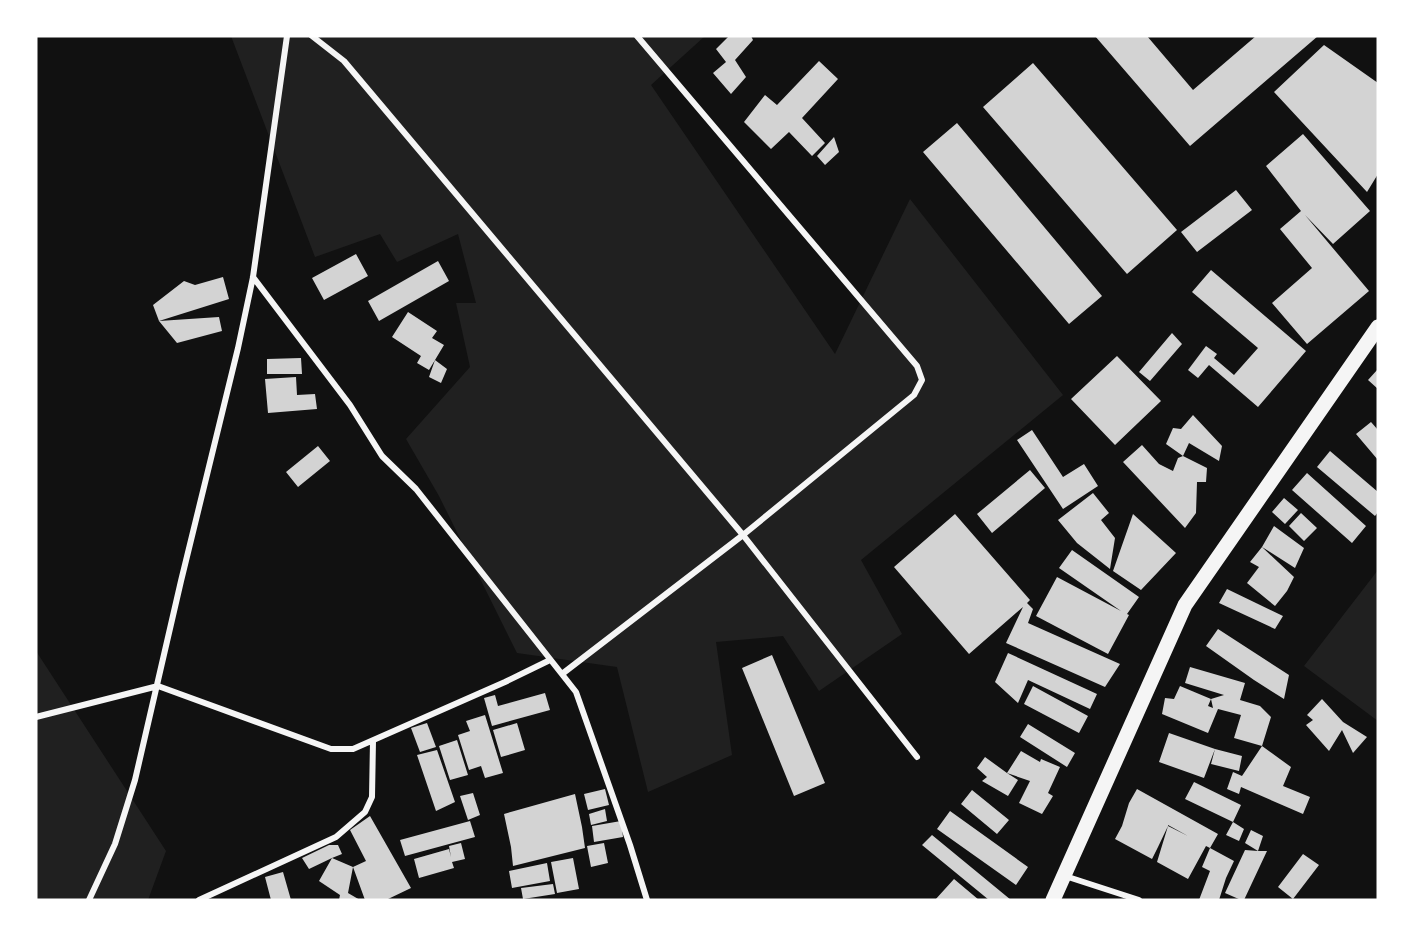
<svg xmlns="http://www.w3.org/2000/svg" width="1414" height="936" font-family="'Roboto Condensed',sans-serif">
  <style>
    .green { fill: #202020 }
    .building { fill: #d3d3d3 }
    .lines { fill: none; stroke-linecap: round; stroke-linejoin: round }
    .minor { stroke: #f5f5f5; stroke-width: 6 }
    .primary { stroke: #f5f5f5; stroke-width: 15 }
  </style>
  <rect width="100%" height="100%" fill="#111"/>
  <path class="green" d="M231,36h474l-54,49 184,269 75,-155 153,196 -202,165 41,74 -83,57 -36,-55 -67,6 16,113 -84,37 -31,-125 -100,-14 -78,-157 -33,-57 64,-72 -14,-64h20l-18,-69 -61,28 -17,-28 -65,23z
    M1378,570v151l-74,-55z
    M36,651l130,200 -18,49h-112z"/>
  <path class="building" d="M729,36h22l2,4 -18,20 11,17 -15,17 -18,-21 13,-11 -10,-13z
    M1095,36h52l46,54 63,-54h62l-128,110z
    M1324,45l54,38v91l-11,18 -93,-100z
    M819,61l19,18 -36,39 23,25 -13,13 -23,-24 -18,17 -27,-27 21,-27 12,10z
    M1033,63l144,167 -50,44 -144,-167z
    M957,123l145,173 -33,28 -146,-172z
    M1303,134l67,77 -37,33 -28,-29 64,76 -62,53 -35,-41 40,-35 -32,-39 21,-18 -35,-45z
    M834,137l5,15 -14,13 -8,-9z
    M1236,190l16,20 -55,42 -16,-20z
    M356,254l12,22 -44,24 -12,-22z
    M438,261l11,20 -70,40 -11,-20z
    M1211,270l95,81 -48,56 -49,-42 -11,13 -10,-8 18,-24 11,8 -3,4 20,17 24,-27 -66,-56z
    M223,277l6,22 -70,22 60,-4 3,14 -45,12 -18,-22 -6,-16 31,-24 11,4z
    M408,312l29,19 -5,7 12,7 -15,25 -12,-7 4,-7 -29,-19z
    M1172,333l10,11 -32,37 -11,-9z
    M1117,356l44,45 -46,44 -44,-46z
    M301,358l1,16h-35v-15z
    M435,360l12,9 -6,14 -12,-6z
    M1378,369v20l-10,-9z
    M296,377l1,18 18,-1 2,15 -49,4 -3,-34z
    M1193,415l29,31 -3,15 -30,-18 -6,13 -17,-12 7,-16 8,1z
    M1371,422l7,8v30l-22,-26z
    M1032,430l31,47 21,-13 14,22 -35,23 -46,-69z
    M1142,445l17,19 14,7 5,-13 5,-2 24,12 -1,14h-9l-1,31 -11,15 -62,-66z
    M318,446l12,15 -32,26 -12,-15z
    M1330,451l48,41v20l-3,4 -58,-49z
    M1030,470l15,18 -53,45 -15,-19z
    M1307,473l59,53 -14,17 -60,-53z
    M1093,493l16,20 -8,7 14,18 -5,31 -33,-26 -19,-23z
    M1284,498l14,12 -13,14 -13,-12z
    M1301,513l16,15 -13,13 -15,-15z
    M955,514l75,86 -3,3 6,6 -5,14 92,41 -15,23 -99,-44 17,-36 -54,47 -75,-87z
    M1133,514l43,39 -35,37 -28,-19z
    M1274,526l30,22 -9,20 -33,-21z
    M1262,547l32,30 -7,14 -12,15 -28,-23 12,-16 -9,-5z
    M1072,550l67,47 -12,17 2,1 -21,39 -72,-38 21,-39 64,34 -62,-43z
    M1227,589l56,27 -8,13 -56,-26z
    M1218,629l71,46 -5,24 -30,-19 -48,-34z
    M1008,653l89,41 -7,15 -62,-29 -10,23 -23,-21z
    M772,655l53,128 -31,13 -52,-128z
    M1190,667l55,16 -5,17 20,6 11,11 -9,29 -28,-8 7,-23 -23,-6 -10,24 -46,-19 3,-16 9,1 6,-13 31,13 -3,7 5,2 -2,-9 13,-4 -39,-12z
    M1033,686l55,30 -9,17 -55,-29z
    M545,693l5,17 -58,16 -8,-28 11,-3 3,11z
    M1322,699l21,23 24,15 -14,16 -11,-23 -13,21 -23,-26 7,-5 -6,-5z
    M485,715l18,58 -18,5 -4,-12 -12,4 -11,-35 12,-4 -4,-10z
    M427,723l9,24 -16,5 -9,-24z
    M517,723l8,27 -24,7 -8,-27z
    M1028,724l47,29 -8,14 -47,-30z
    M1169,733l46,16 27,7 -3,15 -28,-7 4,-15 -11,29 -45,-16z
    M457,740l11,35 -18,5 -11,-34z
    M1262,746l29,21 -8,19 27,11 -7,17 -62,-27 -2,7 -12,-5 6,-17 9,4z
    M437,750l18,52 -19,9 -19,-56z
    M1021,751l19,11 1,-3 19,8 -12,26 5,3 -11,18 -23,-11 11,-22 -23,-8 11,7 -10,16 -26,-15 5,-4 -10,-9 8,-11 22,16z
    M1194,782l47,23 -8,17 -48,-23z
    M605,789l4,16 -21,5 -4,-16z
    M1137,789l81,45 -8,14 -4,-2 -18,33 -31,-17 11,-36 20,10 -20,-11v1l-10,21 -6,12 -37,-20 7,-13 7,-23z
    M972,790l37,30 -12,14 -36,-30z
    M473,793l7,22 -12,5 -8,-24z
    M575,794l7,33 3,21 -72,18 -2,-19 -7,-33z
    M605,809l2,12 -16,4 -2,-11z
    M950,811l78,56 -12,18 -79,-56z
    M370,816l41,72 -25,12h-21l-12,-33 13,-6 -16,-31z
    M470,821l5,16 -70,19 -5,-16z
    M621,821l2,16 -29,5 -2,-16z
    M1233,822l11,7 -5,12 -13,-6z
    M1251,830l12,6 -5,15h9l-23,49h-3l-16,-7 20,-43 13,1 -13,-8z
    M932,835l79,65h-22l-67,-55z
    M461,843l4,16 -13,3 2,6 -35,10 -5,-19 35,-10 2,8 -2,-11z
    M604,843l4,20 -17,4 -4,-21z
    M329,845h9l4,9 -10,4 21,9 -5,26 12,7h-21l1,-5 -21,-14 13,-23 -23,11 -7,-11z
    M1210,848l24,13 -8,17 -7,22h-20l11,-29 -8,-4z
    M1303,854l16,11 -26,34 -15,-12z
    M573,858l6,31 -22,4 -6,-31z
    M547,863l3,18 -38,7 -3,-17z
    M283,872l8,28h-20l-6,-23z
    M954,879l25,21h-44z
    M553,884l2,10 -32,5 -2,-11z"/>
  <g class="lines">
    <path class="minor" d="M312,36l32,25 399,474 174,222
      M253,277l97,128 32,51 34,33 160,203 54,153 17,55
      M562,674l181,-139 171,-140 8,-15 -5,-14 -280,-330
      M36,717l122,-31 173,63h22l152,-67 45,-22
      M1065,876l74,24
      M89,900l26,-56 20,-64 46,-199 57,-233 15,-71 34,-241
      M199,900l137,-63 29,-25 7,-15 1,-56"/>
    <path class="primary" d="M1053,900l132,-295 193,-278"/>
  </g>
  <rect width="1414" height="936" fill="none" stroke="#ffffff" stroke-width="75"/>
</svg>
